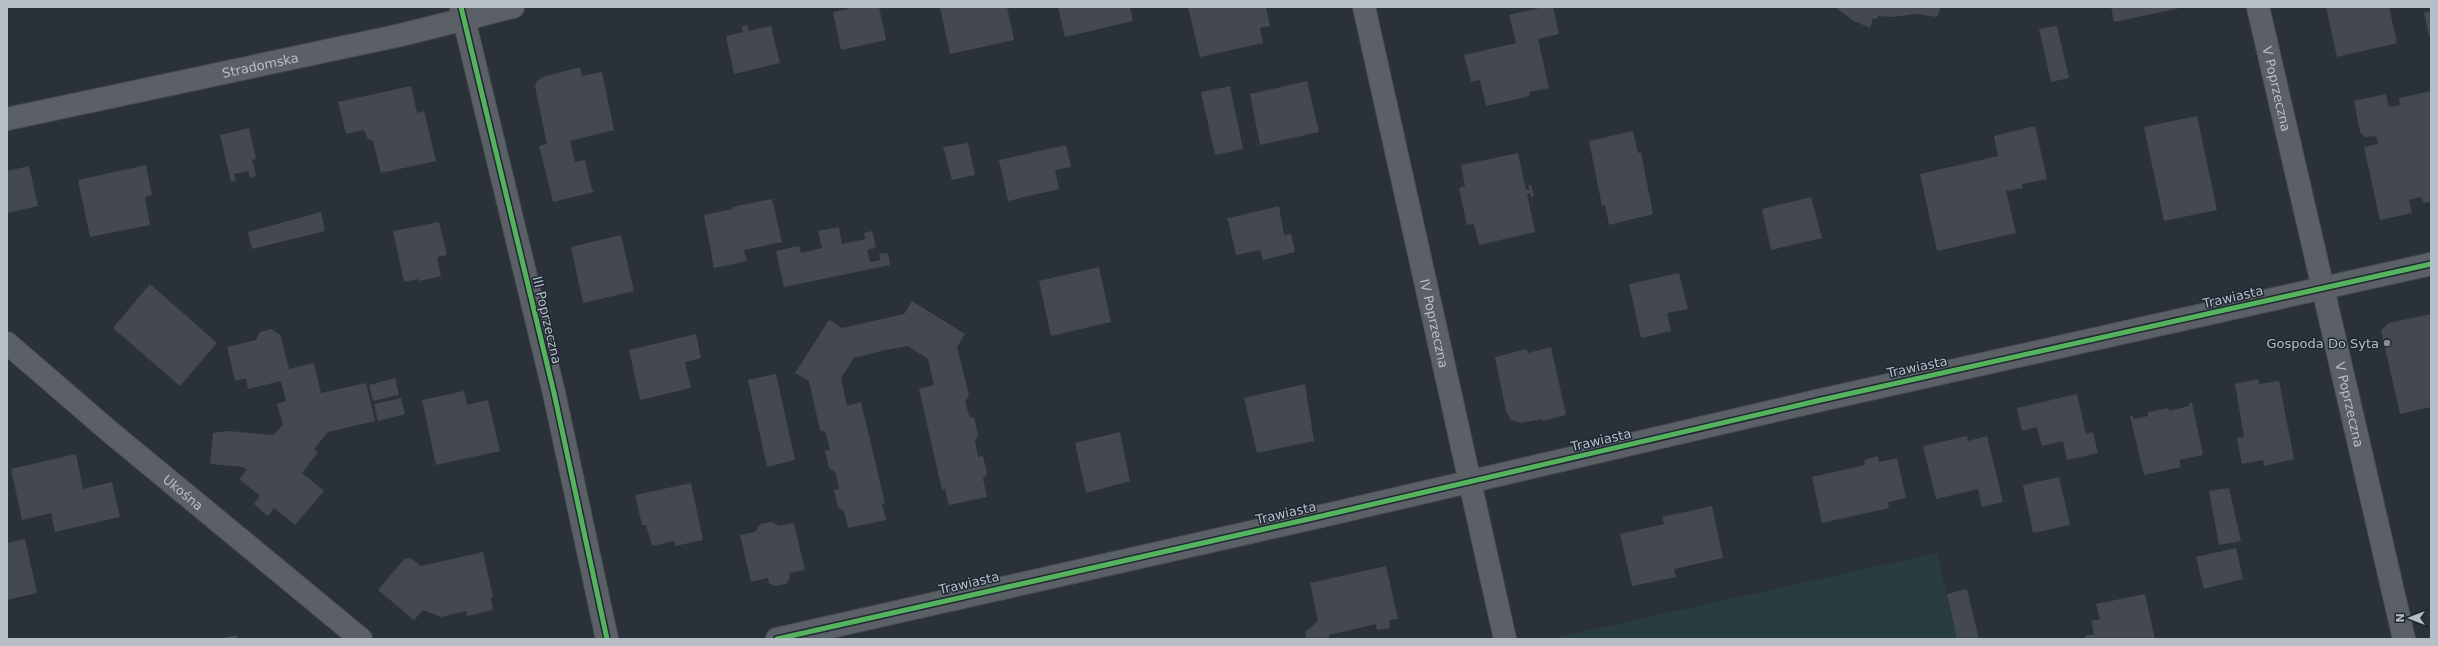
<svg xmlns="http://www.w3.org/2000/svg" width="2438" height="646" font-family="'DejaVu Sans',sans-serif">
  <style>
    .green { fill: #293d3e }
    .building { fill: #43494e }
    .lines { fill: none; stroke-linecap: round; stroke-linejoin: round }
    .minor-casing { stroke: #494d53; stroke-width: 24 }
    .minor { stroke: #5b6066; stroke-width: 22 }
    .cycleway-casing { stroke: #1f2832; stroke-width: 8 }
    .cycleway { stroke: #56b35d; stroke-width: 5 }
    .poi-dot { fill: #858d96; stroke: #1f2832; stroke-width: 1.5 }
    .labels { text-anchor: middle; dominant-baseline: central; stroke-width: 3; stroke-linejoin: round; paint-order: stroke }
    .street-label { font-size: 13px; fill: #b6bec8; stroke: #1f2832 }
    .poi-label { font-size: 13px; fill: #b6bec8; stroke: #1f2832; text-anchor: end }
  </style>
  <rect width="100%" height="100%" fill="#2b3138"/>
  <path class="green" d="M1937,553l20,86h-408z"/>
  <path class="building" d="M856,7h23l7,33 -45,10 -8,-38z
    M940,7h67l7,33 -64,14z
    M1058,7h72l3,14 -68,16z
    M1188,7h78l4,19 -10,2 3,15 -63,14z
    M1544,7h9l6,27 -21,5 11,49 -20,4 1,4 -44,10 -6,-26 -9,2 -7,-27 52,-12 -7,-28z
    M1835,7h105v3l-3,7 -20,-3 -26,3 -13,-1 -1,3 -4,-1 -3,10 -18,-8z
    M2111,7h69v1l-66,14z
    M2326,7h63l8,36 -60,14z
    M2431,11v25h-2l-5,-23z
    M747,25l2,6 22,-5 9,37 -46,11 -8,-38 17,-4 -1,-6z
    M2057,26l12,52 -18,4 -12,-53z
    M580,67l2,9 20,-4 12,58 -44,11 5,21 10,-2 7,30 2,2 -41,10 -14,-56 8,-2 -12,-57 2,-6 6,-4z
    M1307,81l12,51 -59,13 -10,-51z
    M411,86l6,27 7,-2 12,50 -55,12 -8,-32 -5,-2 -4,-9 -18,4 -8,-32z
    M1230,86l13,63 -28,6 -14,-63z
    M2431,91v111l-8,1 -2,-6 -12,3 3,13 -32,7 -16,-73 14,-3 -2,-8 -11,1 -5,-5 -6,-31 32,-7 3,13 11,-2 -1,-7z
    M2197,116l20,94 -53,11 -20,-94z
    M2035,126l12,53 -25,5 1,4 -17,3 10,42 -79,18 -17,-77 78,-18 -4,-20z
    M249,128l7,31 -4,1 4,16 -6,2 -2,-7 -14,3 2,7 -5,1 -11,-47z
    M1633,131l5,22 3,-1 12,62 -44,11 -4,-20 -3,1 -13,-65z
    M968,143l7,32 -23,5 -9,-33z
    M1066,145l5,22 -16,3 4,19 -51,12 -9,-41z
    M1518,153l8,37 4,-1 -2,-3 3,-1 3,11 -3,1 -1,-4 -3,1 8,38 -56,13 -5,-21 -7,1 -4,-18 -4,-19 6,-2 -4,-21z
    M146,165l6,30 -7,2 5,28 -60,12 -12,-57z
    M29,166l9,40 -31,7v-42z
    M1811,197l11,41 -51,12 -9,-41z
    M772,199l10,43 -38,8 3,11 -33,7 -10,-53 29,-6 -1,-2z
    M1279,206l5,29 7,-1 4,18 -32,8 -3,-10 -24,5 -8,-35 -3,-1z
    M321,212l4,19 -73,18 -4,-17z
    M439,222l8,33 -10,2 4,19 -22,5 -1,-2 -14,3 -11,-51z
    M839,227l3,17 23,-5 -1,-6 8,-2 4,16 -9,3 3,12 10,-2 -1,-6 9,-1 2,12 -106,22 -8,-36 23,-5 2,7 21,-5 -4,-17z
    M621,235l13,56 -51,12 -12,-56z
    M1099,267l12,55 -60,14 -12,-55z
    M1679,273l9,36 -21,4 4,18 -30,7 -12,-54z
    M150,284l67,59 -37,43 -67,-58z
    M912,301l53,33 -8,13 12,48 -4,7 5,16 4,-1 4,18 -3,6 3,16 5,-1 4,17 -4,6 4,18 -38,8 -4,-16 -3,1 -23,-101 15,-4 -6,-26 -20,-13 -27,5 -27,7 -13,20 6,28 14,-4 24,101 -3,1 4,16 -38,8 -4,-17 -6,-4 -4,-17 5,-1 -3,-16 -7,-5 -4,-17 5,-1 -4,-17 -6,-3 -11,-49 -14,-8 34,-53 13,8 62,-14z
    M2431,314v93l-31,7 -19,-84 8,-7z
    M271,329l7,5h2l9,35 25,-6 7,30 45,-10 9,38 -47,11 -14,17 4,3 -16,21 22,18 -29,34 -21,-17 -6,8 -14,-12 6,-8 -21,-17 8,-9 -4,-3 -33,-3 3,-31 15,-2 46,4 9,-11 -6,-20 9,-3 -5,-20 -33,8 -2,-11 -11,3 -8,-34 29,-7 4,-8z
    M696,334l5,24 -16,4 6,26 -51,12 -11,-50z
    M1551,347l15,68 -24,6v-2l-20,4 -11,-3 -5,-9 -11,-54 32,-8 1,4z
    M776,374l19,86 -28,7 -19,-87z
    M395,378l4,17 -26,6 -4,-16z
    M2258,379l1,5 20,-3 15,78 -30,7 -1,-6 -21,4 -5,-26 7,-1 -9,-53z
    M1305,384l9,57 -57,12 -13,-55z
    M464,391l3,14 21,-5 12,51 -64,14 -14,-65z
    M2077,394l9,40 7,-2 5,21 -31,7 -4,-19 -21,5 -5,-19 -15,4 -5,-23z
    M401,398l4,16 -27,7 -4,-17z
    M2189,403h3l11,52 -24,5 2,7 -37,8 -14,-59h3l1,3 14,-3v-4l20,-4 1,3 20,-5z
    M1120,432l10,49 -44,12 -11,-50z
    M1967,436l1,5 19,-5 16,66 -21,5 -4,-18 -42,10 -13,-53z
    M76,454l7,35 29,-7 8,35 -65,15 -4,-19 -29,7 -11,-51z
    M1878,456l1,6 18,-4 9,40 -18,4 1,6 -67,15 -10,-46 53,-12 -1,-5z
    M2059,477l11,48 -37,8 -10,-48z
    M691,483l12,57 -28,6 -1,-5 -22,5 -6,-21h-4l-7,-30z
    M2229,488l12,53 -22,4 -10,-54z
    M1712,506l11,52 -49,11 2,8 -44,9 -12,-52 44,-10 -2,-7z
    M772,522l7,4 15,-3 11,47 -16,3 1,5 -4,6 -11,2 -6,-3 -1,-5 -17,4 -11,-47 15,-3 5,-8z
    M25,539l12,54 -30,7v-57z
    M2236,548l7,31 -39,10 -8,-32z
    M483,552l10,45 -2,1 2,12 -26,6 -1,-5 -25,6 -18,-7 -9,10 -36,-30 26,-31 7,-1 10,8z
    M1386,566l12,53 -9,1 1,8 -13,2 -1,-6 -47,11v4h-23l-1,-7 13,-11 -8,-38z
    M1967,589l12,50h-22l-10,-45z
    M2145,594l10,45h-70v-3l9,-2 -3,-13 9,-2 -4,-15z
    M237,635l1,4h-16v-1z"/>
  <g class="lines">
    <g class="minor-casing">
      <g id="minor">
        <path d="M461,7l93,386 53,246"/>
        <path id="s1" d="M1364,7l141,632"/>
        <path id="s2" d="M2258,7l146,632"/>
        <path id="s3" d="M7,119l394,-84 112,-28"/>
        <path id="s4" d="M7,343l102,88 252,208"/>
        <path d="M777,639l532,-120 512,-119 610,-136"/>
      </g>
    </g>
    <use href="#minor" class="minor"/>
    <g class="cycleway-casing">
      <path id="cycleway" d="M461,7l93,386 53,246
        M777,639l532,-120 512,-119 610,-136"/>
    </g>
    <use href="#cycleway" class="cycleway"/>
  </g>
  <circle class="poi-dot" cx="2387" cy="343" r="4"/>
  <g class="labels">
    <g class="street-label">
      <text stroke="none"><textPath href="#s3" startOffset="259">Stradomska</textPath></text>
      <text stroke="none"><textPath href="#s2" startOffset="84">V Poprzeczna</textPath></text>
      <text transform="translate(2233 297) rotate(-13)">Trawiasta</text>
      <text transform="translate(547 320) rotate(77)">III Poprzeczna</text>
      <text stroke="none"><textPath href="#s1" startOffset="324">IV Poprzeczna</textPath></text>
      <text transform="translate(1917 367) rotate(-12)">Trawiasta</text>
      <text stroke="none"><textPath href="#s2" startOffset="408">V Poprzeczna</textPath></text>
      <text transform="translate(1601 440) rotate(-13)">Trawiasta</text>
      <text stroke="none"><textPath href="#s4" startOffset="231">Ukośna</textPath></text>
      <text transform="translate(1286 513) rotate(-13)">Trawiasta</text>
      <text transform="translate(969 583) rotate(-13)">Trawiasta</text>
    </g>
    <g class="poi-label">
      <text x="2379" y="343">Gospoda Do Syta</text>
    </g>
  </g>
  <rect width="2438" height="646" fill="none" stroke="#b6bec8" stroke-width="16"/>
  <g transform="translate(2410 618) rotate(270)" stroke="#1f2832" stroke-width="3" paint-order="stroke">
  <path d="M0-3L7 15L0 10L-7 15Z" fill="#b6bec8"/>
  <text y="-6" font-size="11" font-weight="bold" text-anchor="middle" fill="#b6bec8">N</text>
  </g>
</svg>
